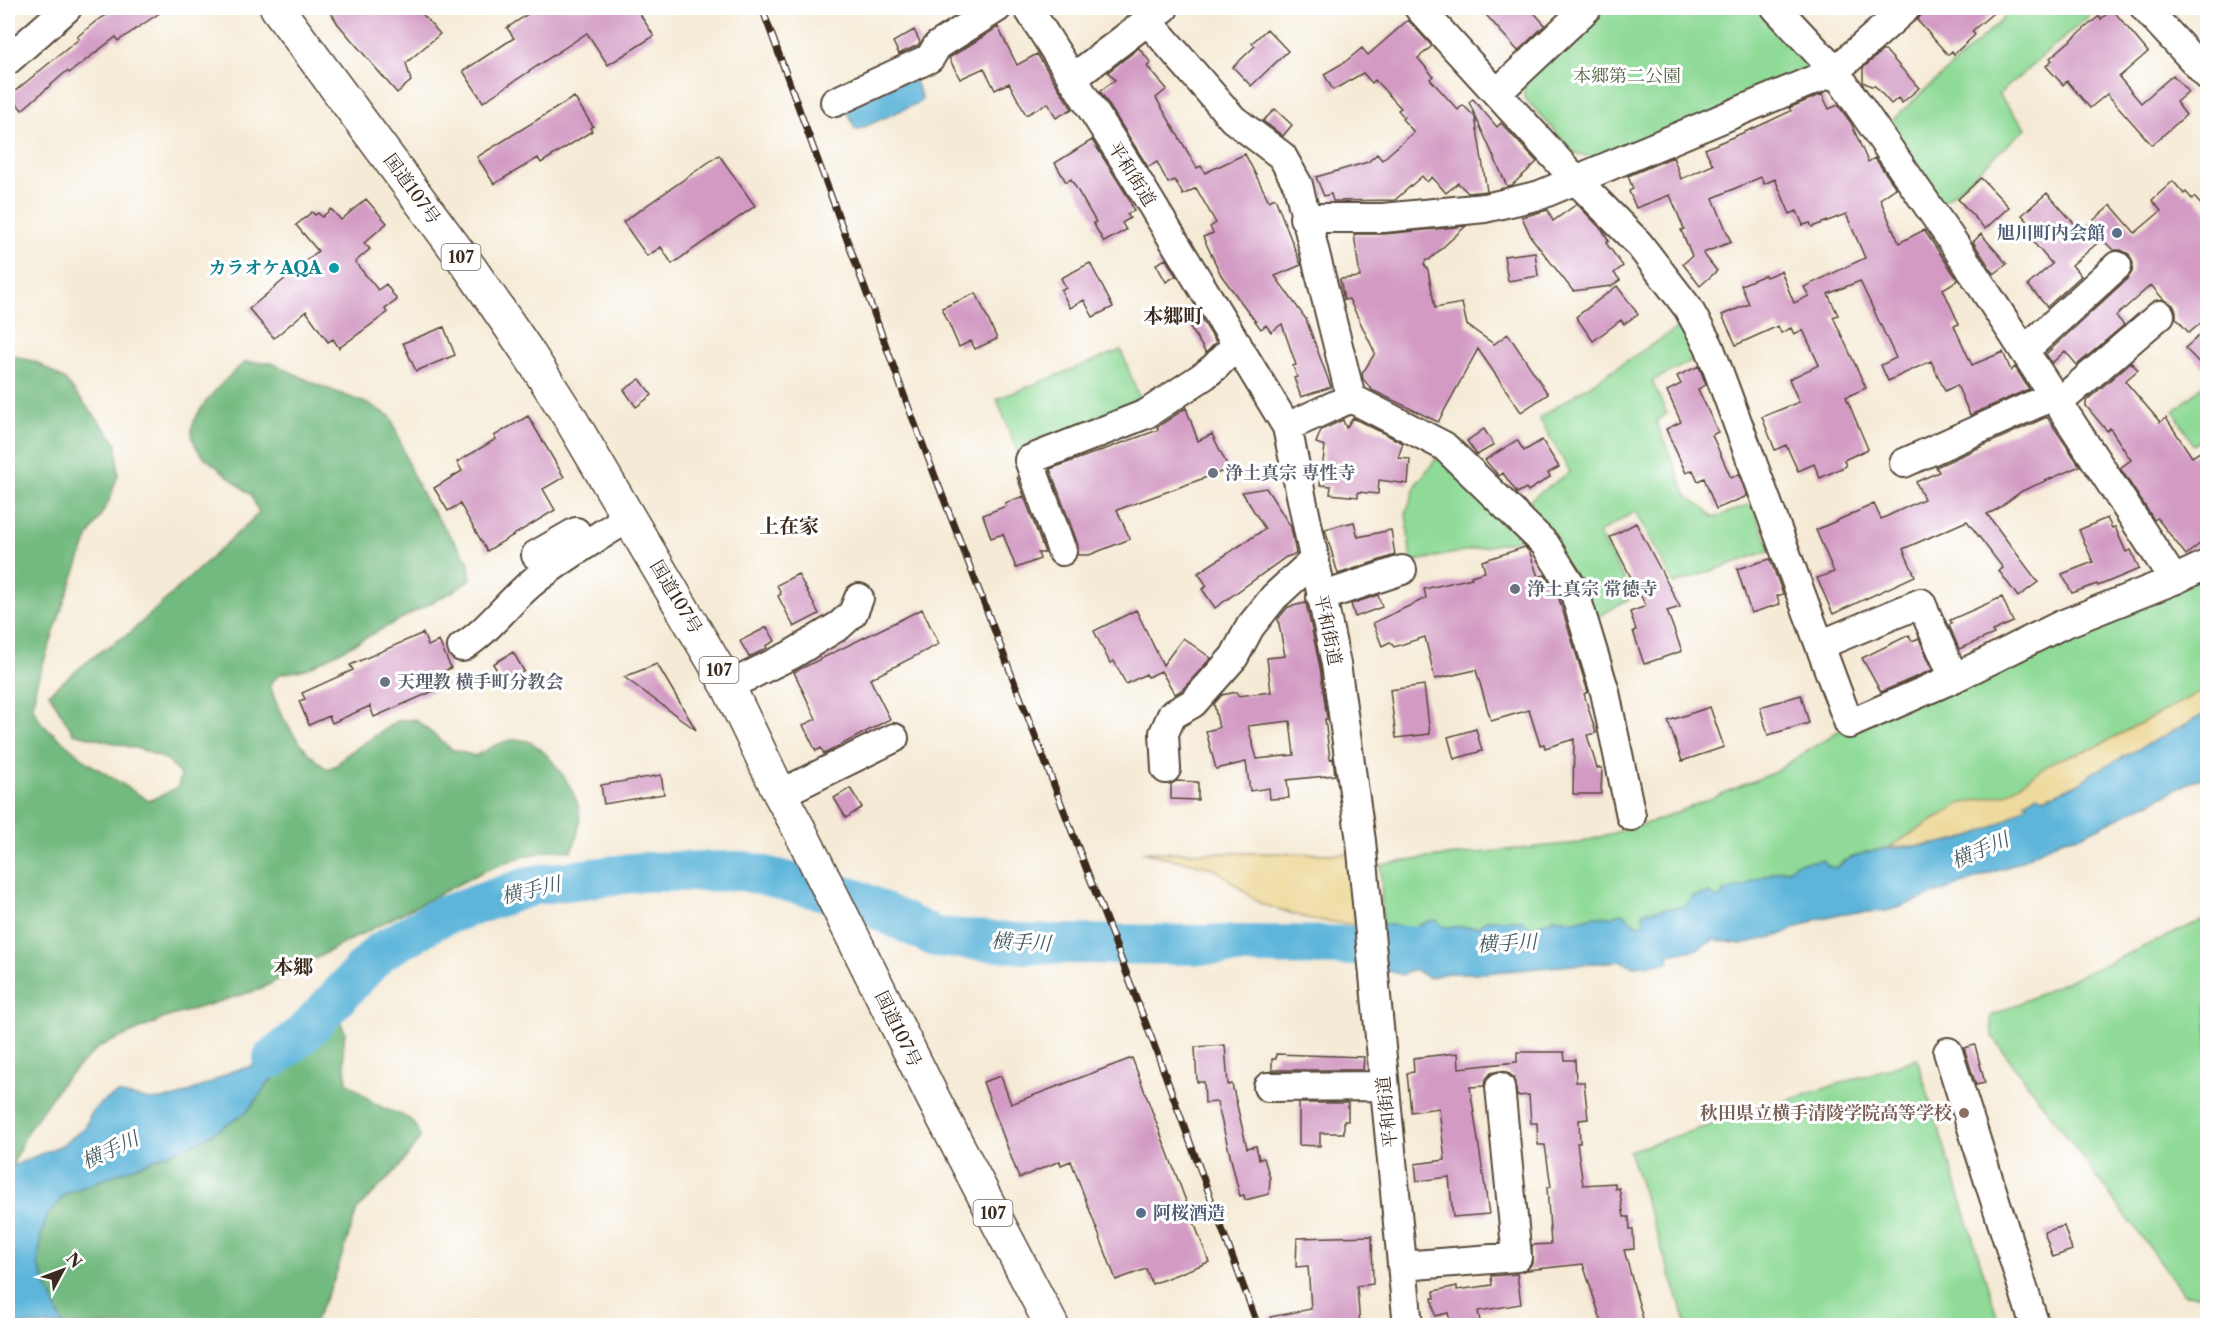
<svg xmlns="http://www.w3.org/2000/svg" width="2215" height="1333" font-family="'Libre Caslon Text','Noto Serif JP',serif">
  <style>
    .green { fill: #8eda96; stroke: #64825a; stroke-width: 1.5 }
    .forest { fill: #72ba7f; stroke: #56724e; stroke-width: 1.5 }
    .sand { fill: #eeda9e; stroke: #94825e; stroke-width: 1.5 }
    .water { fill: #5db5da; stroke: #4c707c; stroke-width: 1.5 }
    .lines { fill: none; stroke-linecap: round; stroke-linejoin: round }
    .river { stroke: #5db5da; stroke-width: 40 }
    .building { fill: #d39bc4; fill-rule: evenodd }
    .minor-casing { stroke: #574739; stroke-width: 32 }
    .highway-casing { stroke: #574739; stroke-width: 36 }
    .minor { stroke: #fff; stroke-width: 28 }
    .highway { stroke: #fff; stroke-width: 33 }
    .rail-casing { stroke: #3b2a1e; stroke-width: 7 }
    .rail { stroke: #fff; stroke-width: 4.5; stroke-dasharray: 14; stroke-linecap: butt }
    .service-dot { fill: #5c6f8a; stroke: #fff; stroke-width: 2 }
    .culture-dot { fill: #0f9aa8; stroke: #fff; stroke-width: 2 }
    .worship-dot { fill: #6b7280; stroke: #fff; stroke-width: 2 }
    .education-dot { fill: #8d6e63; stroke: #fff; stroke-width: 2 }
    .labels { text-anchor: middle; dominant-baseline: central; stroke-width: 6; stroke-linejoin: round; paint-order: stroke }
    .shield { fill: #fff; stroke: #766a62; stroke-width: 1.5 }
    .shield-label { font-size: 16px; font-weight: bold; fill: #3b2a1e }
    .park-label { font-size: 18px; fill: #545f42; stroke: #fff }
    .street-label { font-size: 18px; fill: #3b2a1e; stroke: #fff }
    .service-label { font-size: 18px; font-weight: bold; fill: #4e5e75; stroke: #fff; text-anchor: end }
    .culture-label { font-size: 18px; font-weight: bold; fill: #0d838f; stroke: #fff; text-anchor: end }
    .worship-label { font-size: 18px; font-weight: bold; fill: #5b616d; stroke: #fff; text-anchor: start }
    .education-label { font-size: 18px; font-weight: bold; fill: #785e54; stroke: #fff; text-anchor: end }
    .neighbourhood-label { font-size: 20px; font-weight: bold; fill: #3b2a1e; stroke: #fff }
    .water-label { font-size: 20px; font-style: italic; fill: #475b60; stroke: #fff }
  </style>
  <rect width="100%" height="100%" fill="#fff"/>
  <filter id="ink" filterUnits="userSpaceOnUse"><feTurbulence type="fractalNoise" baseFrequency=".0167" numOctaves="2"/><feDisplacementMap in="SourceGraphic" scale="12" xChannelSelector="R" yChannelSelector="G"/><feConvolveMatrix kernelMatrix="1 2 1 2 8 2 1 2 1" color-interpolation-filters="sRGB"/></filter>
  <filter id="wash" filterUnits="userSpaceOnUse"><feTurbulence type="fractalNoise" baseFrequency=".008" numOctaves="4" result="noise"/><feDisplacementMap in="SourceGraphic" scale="24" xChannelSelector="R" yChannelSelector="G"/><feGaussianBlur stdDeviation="1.35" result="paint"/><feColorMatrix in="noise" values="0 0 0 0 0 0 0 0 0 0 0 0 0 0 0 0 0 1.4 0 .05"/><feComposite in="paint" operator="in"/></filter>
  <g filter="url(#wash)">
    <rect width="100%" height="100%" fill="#f5ead5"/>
    <path class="green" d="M1600,8h162l47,50 -5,17 -202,85 -27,-7 -51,-56 -1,-19z
      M2015,8h83l-100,87 28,33 -87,78 -51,-82z
      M1682,325l19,31 -49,25 15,33 -11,7 31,75 19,13 7,9 38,-14 20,46 -97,34 -38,-73 -38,22 36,63 -40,23 -73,-113 49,-34 -31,-54z
      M1121,350l22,57 -124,49 -22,-57z
      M2207,382v55l-14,8 -19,-34z
      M1440,454l83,85 -112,23 -5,-50 11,-29z
      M2207,564v127l-13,4 -100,53 -40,13 -48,33 -46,10 -72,44 -22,4 -23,9 -7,7 -9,-2 -46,4 -27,10 -10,7 -21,4 1,5 -7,3 -8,-6 -18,4 -5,9 -43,6 1,10 -4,3 -28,-8 -18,-1 -19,5 -20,-3 -23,10 -10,-8 -43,7h-35l-9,-6h-7l-13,7 -33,-4 -1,-59 45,-7 153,-15 79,-23 117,-48 74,-48z
      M2207,918v378l-23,-2 -192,-258 -1,-20z
      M1917,1059l83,266h-313l-58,-174z"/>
    <path class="forest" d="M8,354l28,8 29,18 52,63 1,32 -9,26 -21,37 -24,64 -28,83 -3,23 9,16 48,40 59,37 28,-13 4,-12 -15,-17 -23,-9 -70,-17 -24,-40 49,-40 32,-20 129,-120 -8,-18 -49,-40c-6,-7 -11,-16 -10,-26 3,-21 37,-54 53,-67l27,1 46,22 53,20 20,12 20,54 17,34 40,55 3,18 -12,10 -152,81 -27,5 -10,10c7,31 31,66 57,85l10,-4 9,-10 51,-34 18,-2 36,30 24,7c13,-7 32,-19 48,-16 21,3 47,43 54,62 6,15 1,36 -6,49l-19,-1 -34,8 -34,13 -155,80 -68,38 -93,28 -69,30 -36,34 -36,51 -19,44z
      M341,1023l4,9 -2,18 4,32c10,7 20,17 31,23 19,12 35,6 42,33l-20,28 -43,44 -23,70 -21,45h-250l-25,-60 3,-29 6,-20 19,-22 134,-53 46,-28 23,-31 53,-51z"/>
    <path class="sand" d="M2207,691v22l-115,61c-19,15 -43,23 -67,28l4,2c-29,24 -65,38 -103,41 -13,1 -25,1 -38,3l72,-44 46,-10 48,-33 40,-13 100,-53z
      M1141,852l211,2 3,71 -45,-6 -49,-15 -47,-36z"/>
    <path class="water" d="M913,77l9,21 -2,4 -63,28 -2,-2 -10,-21z
      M2207,713v64l-12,3 -114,56 -18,3 -51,26 -112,42 -14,4 -42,2 -26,6 -41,17 -36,8 -27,-4 -19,10 -28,4 3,8 -36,4 -14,-5 -138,12h-35l-19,5 -14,-9 -11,6 -18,-5 -3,-46 33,4 13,-7 8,-1 8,7h34l8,-7h36l10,8 23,-10 20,3 19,-5 18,1 4,-3 7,-1 11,10 6,2 4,-3 -1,-10 42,-6 6,-9 18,-4 8,5 6,-2v-5l20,-4 11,-7 27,-10h8l7,-7 27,-3 5,6 8,2c23,-22 63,-19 92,-23 38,-5 71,-16 100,-41l-4,-2 12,-7 9,3 35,-15 11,-9z
      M305,1014l17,16 -53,52 -23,31 -46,28 -134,53 -19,22 -6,20 -3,29 25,60h-55v-157l54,-23 24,-18 4,-12 8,-10 19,-12 33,7 27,-3 35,-15 20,-11 18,-4 19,-16z"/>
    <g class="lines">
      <path class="river" d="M273,1058l29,-23 78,-83 60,-35 94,-32 107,-13 103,-1 112,28 79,38 93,7 385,2"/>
    </g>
    <g id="blocks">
      <path class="building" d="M119,8h48l-49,33 -2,-4 -47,36 -2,-2 -45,39 -12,-15 69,-56 -2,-2 19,-16z
        M328,8h89l23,26 -34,29 5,18 -14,12 -59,-69z
        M537,8h99l18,28 -46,29 -21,-32 -104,69 -20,-31 51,-33 -7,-10z
        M1480,8h50l15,17 -27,26z
        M1927,8h72l-27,23 3,4 -21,19 -2,-3 -4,4 -31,-35z
        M2112,9l36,43 -29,25 22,26 32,-28 15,17 -12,10 10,13 -34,30 -45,-51 -17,14 -23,-27 -4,4 -17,-19 6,-6 -2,-2 49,-42 2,3z
        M1408,20l24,26 -14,12 15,18 -3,3 28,31 5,-5 12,12 12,74 -19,2 -10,-10 -12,10 -14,-16 -5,5 -5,-6 -27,24 -62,1 -2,-7 -7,2 -8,-19 52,-15 9,-8 5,6 32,-28 -12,-13 2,-2 -6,-7 3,-2 -26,-28 -3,3 -9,-10 -30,17 -9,-16 21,-12 17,-14 6,7z
        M998,27l19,38 20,-11 35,55 -16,9 -8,-15 -22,12 -17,-32 -14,7 -11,-22 -24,11 -11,-21z
        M1267,29l21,22 -37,35 -18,-19 22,-21 -3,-3z
        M914,30l6,12 -2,3 -19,9 -6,-12z
        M1139,48l12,15 -4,3 20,23 -11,9 41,70 4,-2 4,7 40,-19 24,47 6,-3 26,67 -26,11 31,43 25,68 -30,10 -7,-19 3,-1 -4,-11 3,-1 -14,-41 -11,8 -5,-7 -5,4 -40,-54 -18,-38 10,-4 -3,-6 6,-4 -20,-35 -13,7 -8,-15 -7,3 -11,-21 -9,5 -48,-76 15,-11 -7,-8z
        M1882,51h4l33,37 -17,15 -4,-5 -7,6 -16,-18h-4l-8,-4v-14z
        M1822,94l7,15 9,-4 13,18 17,39 7,-4 21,30 -16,11 19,44 25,-13 34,50 -15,9 16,35 -5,2 18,39 31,-13 8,19 4,-4 14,22 -59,26 -13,-30 -12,6 -14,-30 -43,20 -7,-16 15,-7 -36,-77 -32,13 10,21 -5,2 33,71 -20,9 22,52 -24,11 2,6 -26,12 -6,-14 -16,7 -12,-26 -11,5 -13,-33 37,-15 -10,-23 30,-14 -16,-35 -9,4 -3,-6 -10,5 -3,-7 -42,19 -14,-30 27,-11 -8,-19 24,-10 1,2 15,-6 13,32 15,-7 -5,-9 61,-29 -19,-44 -34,13 -2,-4 -7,2 -6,-14 -7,3 -15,-35 -11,5 -3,-7 -48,21 18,44 -28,11 14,18 -17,15 -17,-22 9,-8 -11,-26 3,-1 -14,-34 -34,13 -7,-17 4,-2 -5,-13 45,-19 8,22 32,-14 -8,-16 56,-24 30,-14 -2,-3z
        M574,97l19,29 -3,2 2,3 -51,32 -3,-5 -44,26 -17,-27z
        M1473,99l24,28 4,-4 36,39 -25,23 -5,1 -38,-84z
        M1275,109l17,16 -9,11 -20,-15z
        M1092,140l36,57 6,14 -7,3 3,4 -8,5 4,7 -22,12 -11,-19 3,-1 -25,-43 -5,3 -11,-19z
        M719,155l36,51 -83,58 -11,-17 -14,9 -24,-34z
        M1981,178l28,29 -24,22 -27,-30z
        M2173,181l11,13 2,-2 6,7 2,-2 14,15v105l-19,16 -13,-15v-7l-3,-6 -10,-6 -12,-14 -35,31 8,9 -47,40 -12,-14 -13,12 -6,-9 82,-76 4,-6 1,-9 -4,-9 -8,-4h-8l-11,-11 -30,26 9,11 -34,31 -19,-22 24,-21 -19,-22 8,-7 -19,-20 25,-22 34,38 30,-26 24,28 26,-22 -9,-11z
        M366,199l21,24 -23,20 6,6 -15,13 23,28 8,-6 11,16 -12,9 2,4 -48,35 -6,-9 -5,3 -22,-31 -32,27 -25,-29 69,-58 -22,-26 16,-13 3,3 3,-2 4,4 9,-8 10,11z
        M1577,204l26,27 6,10 -3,2 17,23 -9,7 6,7 -9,6 -38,5 -42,-54 -9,-20 26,-7 5,11z
        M1466,226l-37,34h-3l-2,4 4,6 7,38 27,-5 5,22 27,19 14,-10 40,60 -27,18 -43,-63 -40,73 -66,-32 -9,-11 -1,-5 13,-21 -26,-54 -5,1 -4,-21 20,-2 -6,-43h30z
        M1981,234l26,30 -13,10 -21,-32z
        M1535,252l3,24 -30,5 -4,-25z
        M1166,259l10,17 -10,6 -10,-18z
        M1090,263l23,44 -20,10 -9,-17 -14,8 -9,-18 5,-2 -5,-10z
        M1617,286l21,28 -14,10 -3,-4 -28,21 -17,-24z
        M976,293l21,46 -22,10 -4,-8 -12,6 -17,-39z
        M1199,315l17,27 -10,11 -19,-31z
        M444,327l11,28 -39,16 -13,-28z
        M2208,328v44l-23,-24z
        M2131,362l7,8 -13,11 35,41 6,-4 26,39 16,-10v90l-22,18 -29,-37 -3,2 -34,-52 11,-8 -21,-32 -3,3 -21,-25v-5z
        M1699,366l7,19 -8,4 20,43 -6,3 19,43 8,-4 8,22 -31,13 -12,-31 -6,3 -5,-11 -7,3 -20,-44 15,-7 -14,-31 14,-7 -4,-8z
        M640,379l12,16 -16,12 -12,-17z
        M1186,408l12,33 14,-7 17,35 -112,41 13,29 -41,16h-11v-10l-28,-76 108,-39 -1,-3z
        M528,416l36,61 -21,12 12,21 -68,41 -27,-47 -12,7 -14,-23 28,-17 -5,-9 39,-23 -2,-3z
        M2047,417l33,49 -58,25 -26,19 -9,4 51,68 -20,15 -19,-26 4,-3 -36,-47 -64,28 12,27 -82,38 -16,-36 17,-6 -18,-42 58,-26 7,15 43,-20 -8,-17 23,-10 -3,-5z
        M1353,418l50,25 -5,15 12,1 -2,25 -29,-4 -1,14 -20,-2v5l-28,-3 1,-8 -11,-1 5,-39 -9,-3 5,-13 22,-10 3,8z
        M1484,429l10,16 -17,10 -10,-14z
        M1517,440l7,11 18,-11 17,27 -11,6 2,4 -22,14 -2,-3 -9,5 -14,-20 -4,3 -14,-16z
        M1017,477l28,76h-7l2,6 -24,9 -13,-34 -12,4 -8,-23 23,-9 -1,-3 19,-7z
        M1266,488l25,39 5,27 -10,3 -71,51 -13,-19 5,-3 -9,-13 67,-44 -23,-37z
        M2107,518l5,10 3,-1 11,25 5,-2 8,19 -41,17 -1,-2 -25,9 -10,-19 31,-12 -14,-32z
        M1354,522l4,15 33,-7 4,25 -57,19 -13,-45z
        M1636,523l44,84 -13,4 15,40 -38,13 -11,-33 3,-1 -6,-18 16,-6 -36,-69z
        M1525,547l5,6 8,24 7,-2 13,21 7,22 23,74 -4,2 12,39 -9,2 10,33h5l-1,26h-28l1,-55 -29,9 -1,-4 -4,1 -11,-35 -38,11 -15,-51 -41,9 -10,-42 -31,10 -4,-5 -8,4 -9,-23 53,-25 -2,-9 48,-11 -1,-2 14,-4 -3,-11z
        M1770,559l13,35 -6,2 3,8 -29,9 -14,-44z
        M798,574l21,40 -25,13 -16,-31 3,-2 -4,-9z
        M1378,595l4,12 -27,10 -4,-13z
        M2002,597l11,25 -21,9 2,3 -35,15 -10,-24 3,-2 -2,-3z
        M1306,603l14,64 7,52h-2l5,40 3,-1 2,17 -48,5 2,18 -19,1 -1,-11 -19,3 -4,-29 -30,7 -10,-38 13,-3 -5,-24 8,-9 15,-3 1,4 33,-4 -4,-34 18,-2 -7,-37 10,-12zM1290,721l4,34 -37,4 -9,-33z
        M922,609l17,35 -69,35 20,40 -66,35 -3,-6 -5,3 -13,-26 13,-6 -22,-47z
        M1136,610l27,55 20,-27 28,20 -29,32 -7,4 -14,-23 -13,6 -2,-3 -20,10 -12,-23 -4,2 -16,-32z
        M767,627l8,14 -9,5 1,2 -18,9 -9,-16z
        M423,633l5,13 11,-5 12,27 -11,5 5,13 -71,31 -4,-11 -38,17 -3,-7 -20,9 -10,-24 6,-2 -3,-6 51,-23 -3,-5z
        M1909,635l3,6 7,-3 13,32 -51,22 -19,-34z
        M513,652l11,19 -19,12 -12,-19z
        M657,664l39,66 -72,-53z
        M1424,685l6,49 -34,4 -6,-48z
        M1801,695l8,28 -41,12 -8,-28z
        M1710,707l14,40 -42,14 -14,-40z
        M1476,729l6,22 -28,8 -6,-22z
        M661,775l3,19 -60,10 -3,-19z
        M1176,781l22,1v18l-27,-1v-15z
        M850,788l12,19 -16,11 -12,-20z
        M1225,1045l3,40 4,-1 15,64 9,-2 3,13 5,-1 6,20 -1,16 -24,6 -1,-5 -4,1 -23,-94 -12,1 -1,-21h-7l-2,-35z
        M1975,1045l10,38 -9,2 -12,-37z
        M1517,1052h47l1,8h10l1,22h8l4,37 -9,1 1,23h-3l6,42 32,-2v6l4,-1 5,29h5l1,13h3l1,19 -10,1 21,76h-42l-20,-62 -56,6 5,-7v-18l19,-1 -4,-57h4l-6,-42h-7l-1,-22h-6l-2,-28 -12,1 -3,-18 -7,-6 -8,-1 -8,2 -6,7 -1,6 -14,1 19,127 -36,3 -4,-40 -32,4 -2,-17 30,-4 -6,-52 -28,4 -4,-39 7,-1 -1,-14 45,-5 1,15 58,-6z
        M1276,1054l88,3 -1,13h-91v-11h4z
        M1132,1058l77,204 -57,22 -6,-15 -30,11 -45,-119 -10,4 -1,-4 -41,17 -36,-96 18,-6 10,28z
        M1299,1103h49v18h-4v12h-24v13l-21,-1z
        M2064,1226l8,24 -19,7 -9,-25z
        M1372,1236l1,48 -16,2 3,40h-90v-9l41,-8 -3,-43 -12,1 1,-29z
        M1517,1274l4,30 -43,7 3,15h-30l-3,-13 -13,3 -3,-18h3l-1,-7 23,-5v4l35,-5 -1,-9z"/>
    </g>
  </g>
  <g filter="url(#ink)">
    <use href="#blocks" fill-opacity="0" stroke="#574739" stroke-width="1.5"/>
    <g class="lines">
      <g class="minor-casing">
        <path id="minor" d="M1028,8l107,169 152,250 49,237 25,177 47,485
          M1419,8l156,171 63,64 50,65 21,38 140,378 105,-46 107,-53 113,-45 34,-16
          M1776,8l59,63 118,171 221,338
          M2145,8l63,68
          M1148,21l85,98 49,37 16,29 53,213 93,48 101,98 29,46 31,102 26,124
          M8,60l59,-52
          M1072,79l92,-71
          M1497,93l90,-85
          M835,102l95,-44 7,-12 60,-38
          M1304,218h79l102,-10 55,-13 295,-124 71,-63
          M2024,351l93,-85
          M2058,403l102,-88
          M1287,427l64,-29
          M1904,463l149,-67
          M1062,551l-33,-91 117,-46 59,-39 11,-9 21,-22
          M536,555l40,-23
          M1321,597l81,-27
          M1820,645l101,-42 33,75
          M462,647c26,-16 44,-42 67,-62 30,-26 67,-46 100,-68
          M728,686l63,-31 49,-30 13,-12 6,-15
          M1166,769l-2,-36 8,-18 21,-12 41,-46 16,-30 24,-30 39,-36
          M780,794l114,-56
          M1948,1052l87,274
          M1268,1087l116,-1
          M1402,1266l115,-9 -17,-170"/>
      </g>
      <g class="highway-casing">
        <path id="highway" d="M277,8l193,260 57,83 43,67 158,268 52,108 19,35 135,271 118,226"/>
      </g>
      <use href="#minor" class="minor"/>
      <use href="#highway" class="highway"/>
      <g class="rail-casing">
        <path id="rail" d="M762,8l146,398 245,636 105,284"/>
      </g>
      <use href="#rail" class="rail"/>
    </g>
  </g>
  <g class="service-dot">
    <circle cx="2117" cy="233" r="6"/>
    <circle cx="1141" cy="1213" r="6"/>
  </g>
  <circle class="culture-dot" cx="334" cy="268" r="6"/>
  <g class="worship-dot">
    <circle cx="1213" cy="473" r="6"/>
    <circle cx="1515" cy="589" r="6"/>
    <circle cx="385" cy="682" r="6"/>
  </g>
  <circle class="education-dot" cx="1964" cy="1113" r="6"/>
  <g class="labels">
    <g class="shield">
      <rect x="441.5" y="244" width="39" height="26" rx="4.5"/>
      <rect x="699.5" y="657" width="39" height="26" rx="4.5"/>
      <rect x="973.5" y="1200" width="39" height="26" rx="4.5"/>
    </g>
    <g class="shield-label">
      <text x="461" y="257">107</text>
      <text x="719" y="670">107</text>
      <text x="993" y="1213">107</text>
    </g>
    <g class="park-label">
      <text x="1627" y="76">本郷第二公園</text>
    </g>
    <g class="street-label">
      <text transform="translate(1132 174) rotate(58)">平和街道</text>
      <text transform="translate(412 189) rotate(54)">国道107号</text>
      <text transform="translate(676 597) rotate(59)">国道107号</text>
      <text transform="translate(1328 630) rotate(78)">平和街道</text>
      <text transform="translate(898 1029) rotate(64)">国道107号</text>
      <text transform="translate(1387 1112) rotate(-96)">平和街道</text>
    </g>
    <g class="service-label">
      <text x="2105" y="233">旭川町内会館</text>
      <text x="1153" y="1213" text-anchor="start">阿桜酒造</text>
    </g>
    <g class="culture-label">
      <text x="322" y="268">カラオケAQA</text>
    </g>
    <g class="worship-label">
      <text x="1225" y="473">浄土真宗 専性寺</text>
      <text x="1527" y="589">浄土真宗 常徳寺</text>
      <text x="397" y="682">天理教 横手町分教会</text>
    </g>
    <g class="education-label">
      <text x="1952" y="1113">秋田県立横手清陵学院高等学校</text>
    </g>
    <g class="neighbourhood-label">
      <text x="1173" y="316">本郷町</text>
      <text x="789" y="526">上在家</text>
      <text x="293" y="967">本郷</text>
    </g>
    <g class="water-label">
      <text transform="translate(1980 850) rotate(-23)">横手川</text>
      <text transform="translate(531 890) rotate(-13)">横手川</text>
      <text transform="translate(1021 942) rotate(3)">横手川</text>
      <text transform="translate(1507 943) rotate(-3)">横手川</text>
      <text transform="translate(110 1150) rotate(-25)">横手川</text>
    </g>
  </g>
  <rect width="2215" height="1333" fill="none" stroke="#fff" stroke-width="30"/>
  <g transform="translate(63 1270) rotate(49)" stroke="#ffffff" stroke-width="4.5" paint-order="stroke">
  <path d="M0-4.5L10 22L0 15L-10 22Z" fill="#3b2a1e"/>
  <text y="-9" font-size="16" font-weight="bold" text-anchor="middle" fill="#3b2a1e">N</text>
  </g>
</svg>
